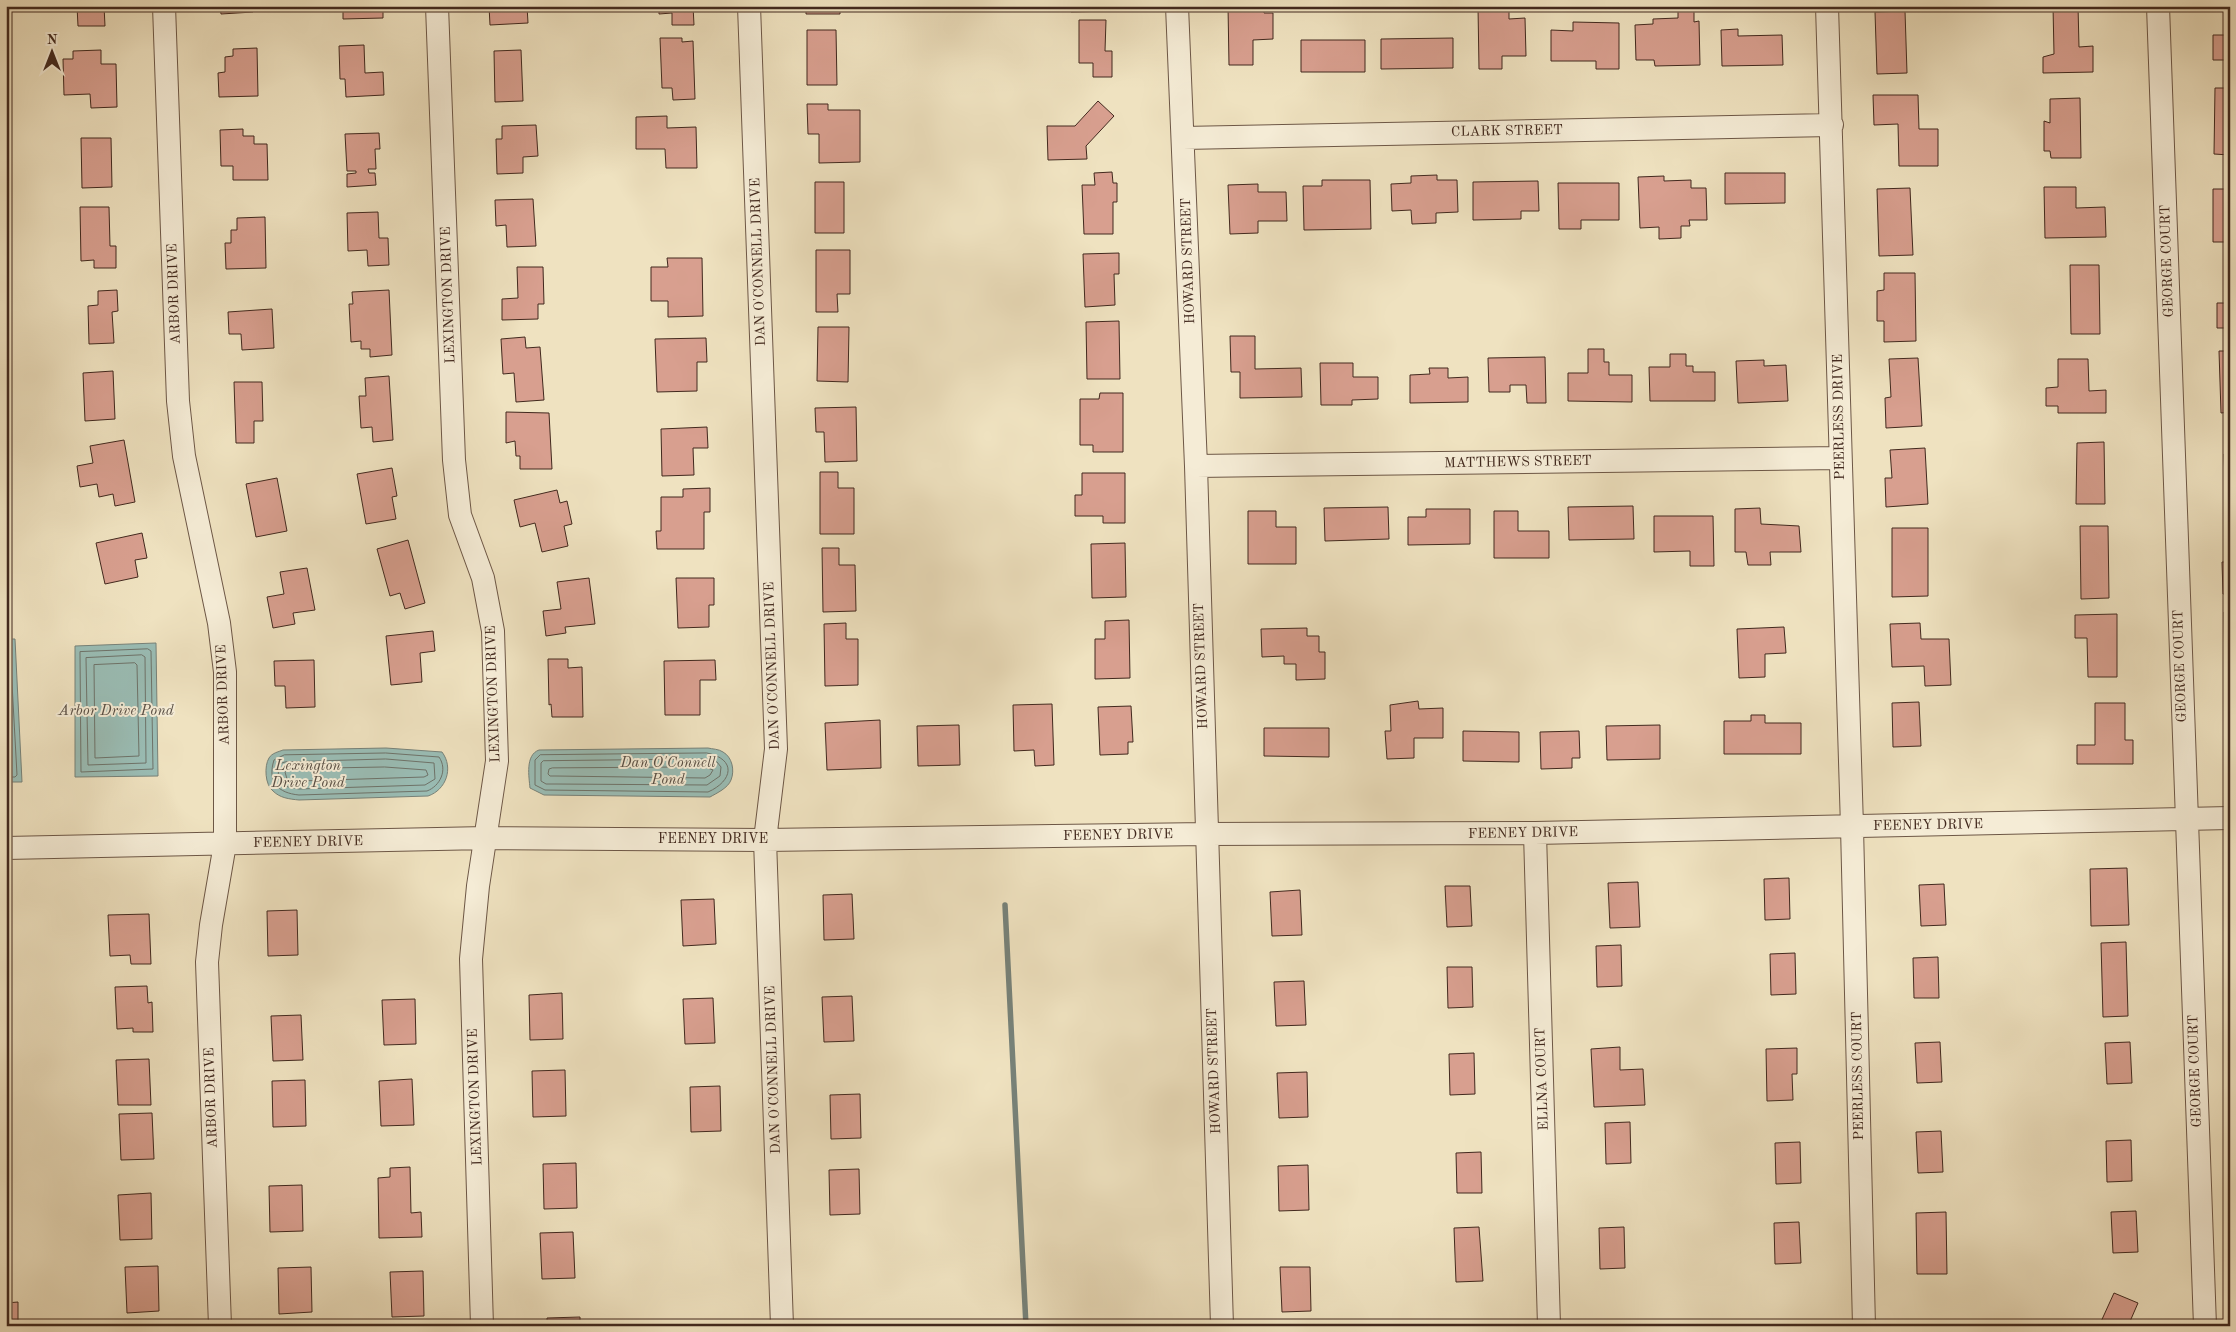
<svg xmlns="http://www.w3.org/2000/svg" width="2236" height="1332" font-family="'Old Standard TT',serif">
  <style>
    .water { fill: #9abdb5; stroke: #778279 }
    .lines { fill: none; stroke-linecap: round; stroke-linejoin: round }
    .shore { stroke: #6e736a; stroke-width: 1 }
    .stream { stroke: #778279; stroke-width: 5.5 }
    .building { fill: #d89f8f; stroke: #42291e }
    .street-casing { stroke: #6d5746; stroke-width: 24 }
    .street { stroke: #f5ecd6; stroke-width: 22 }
    .labels { text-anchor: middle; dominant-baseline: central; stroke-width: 4; stroke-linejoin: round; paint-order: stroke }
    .street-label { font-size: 14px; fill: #42291e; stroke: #f5ecd6 }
    .water-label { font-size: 15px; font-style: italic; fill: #584e44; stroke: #f5ecd6 }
  </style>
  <rect width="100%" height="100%" fill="#efe2c0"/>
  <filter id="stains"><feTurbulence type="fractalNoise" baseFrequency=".004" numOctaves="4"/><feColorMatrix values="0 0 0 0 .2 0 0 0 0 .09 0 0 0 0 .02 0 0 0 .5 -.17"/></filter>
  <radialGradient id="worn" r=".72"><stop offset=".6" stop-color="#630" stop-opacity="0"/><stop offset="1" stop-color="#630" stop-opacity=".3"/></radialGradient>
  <path class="water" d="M6,639h9l7,143h-16z
    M156,643l2,133 -83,1v-131z
    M386,748l56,4c12,16 4,38 -14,44l-129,4c-10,-1 -19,-2 -26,-9 -8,-6 -9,-25 -4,-33 3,-5 9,-6 14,-8z
    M708,748c4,1 11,1 15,4 9,5 12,18 8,28 -3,8 -14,13 -21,17l-166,-2 -14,-7c-1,-11 -5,-33 9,-38z"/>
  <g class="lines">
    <path class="shore" d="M6,644l4,3 7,128 -2,2h-9
      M148,649l3,2 2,118 -72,3 -1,-120z
      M142,655l3,2 1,106 -58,2 -2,-107z
      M135,663l2,2 2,91 -44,2 -1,-93z
      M6,690l4,79 -4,2
      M386,753l53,4c9,13 1,29 -12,34l-128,4c-21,-2 -32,-13 -25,-35l10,-5z
      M707,753c30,6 26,28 1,39l-163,-2 -10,-5v-25l5,-5z
      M386,759l48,4 1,16 -10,6 -126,4 -15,-3 -6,-8 1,-14 6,-2z
      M706,759l11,3 4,5 -1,9 -13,9 -151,-1h-10l-5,-3v-18l2,-2z
      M385,767l41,3 2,5 -4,2 -125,4 -12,-2 -2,-7 3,-3z
      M705,767l8,3 -3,5 -5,3 -149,-2h-6l-2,-2 1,-5 3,-1z"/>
    <path class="stream" d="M1005,905l21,421"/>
  </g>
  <path class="building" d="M77,6h27l1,20h-27z
    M220,6h32l1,6 -32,2z
    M343,6h40v12l-40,1z
    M489,6h38l1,17 -38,2z
    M659,6h34l1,19h-22v-12l-13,1z
    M806,6h34v8h-34z
    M1071,6h37v5l-37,1z
    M1228,6h36v7h9v26l-20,1v25h-24z
    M1509,6v13l16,-1 1,38h-24v13h-23l-1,-62z
    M2053,6h25l1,41 14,-1v26l-50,1v-16l11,-3z
    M2227,6h3v54h-17v-25h15z
    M1678,11h16v11l5,-1 1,44 -45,1 -1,-6h-18l-1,-35 18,-1v-5l25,-1z
    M1905,11l2,62 -30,1 -2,-62z
    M1079,20h27l-1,31h7v26h-19v-14h-14z
    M1573,22l46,1v46h-23v-8h-45v-31l22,1z
    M1738,29v7l44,-1 1,30 -61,1 -1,-36z
    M807,30h29l1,55h-30z
    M660,38h22v4l11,-1 2,58 -22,1 -1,-12h-10z
    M1453,38v30l-72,1v-30z
    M1301,40h64v32h-64z
    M364,45l1,28 18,-1 1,23 -38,2 -1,-18h-5l-1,-33z
    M257,48l1,48 -39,1 -1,-24 7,-1v-15l8,-1v-7z
    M101,50v14h15l1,43 -26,1 -1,-14 -26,1 -1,-36h10v-8z
    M521,50l2,51 -28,1 -1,-51z
    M2215,88h15v67l-16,-1z
    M1873,95h45l1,34h19v37h-39l-1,-42 -24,1z
    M2080,98l1,60h-30l-1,-7h-6v-30l6,2v-24z
    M1098,101l16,15 -28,30 1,13 -39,1 -1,-34h28z
    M807,104h21v6h32v52l-41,1v-29h-11z
    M667,116v12l29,-1 1,41h-31l-1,-19h-29v-32z
    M536,125l2,31 -15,1v16l-26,1 -1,-35h6v-13z
    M243,129v7h11v8h13l1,36h-35v-14h-12l-1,-36z
    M379,133l1,16h-5l1,20h-8l1,4h6l1,12 -29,2v-13l9,-1v-2h-9l-2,-37z
    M81,138h30l1,49 -30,1z
    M1112,172l1,11h4v19h-4v32h-29l-2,-49h13l-1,-12z
    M1725,173h60v30l-60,1z
    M1437,175v5h20l1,32 -22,1v10l-24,1 -1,-14 -19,1 -1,-27 20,-1v-7z
    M1664,176v5l27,-1v8h15l1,32h-18l1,6h-9v12l-22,1v-12l-19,1 -2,-51z
    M1322,180h48l1,49 -67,1 -1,-44h19z
    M1538,181l1,30h-18v8l-48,1v-38z
    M815,182h29v51h-29z
    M1558,183h61v37h-38v9h-22z
    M1258,184v8h28l1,29h-29v12l-28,1 -2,-49z
    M2044,187h32v21l29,-1 1,30 -61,1z
    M1910,188l3,67 -34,1 -2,-67z
    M2213,189h17v53h-17z
    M533,199l3,47 -29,1 -1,-22 -10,1 -1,-26z
    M80,207h29l1,39h6v22h-22v-8l-13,1z
    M378,212l1,26h9l1,27 -21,1 -1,-16 -19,1 -1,-38z
    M265,217l1,51 -40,1 -1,-26h6v-13h6v-12z
    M816,250h34v44h-13l1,18h-22z
    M1119,253v21h-5l1,31 -30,2 -2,-53z
    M667,258h35l1,58 -35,1v-16h-17v-34h17z
    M2070,265h29l1,69h-29z
    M517,267h26l1,37h-6v15l-36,1v-21l16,-1z
    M1884,273h31l1,68 -32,1v-21h-7v-30l7,-1z
    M117,290l1,21 -6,1 2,31 -25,1 -1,-38 10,-1v-14z
    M389,290l3,65 -22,2v-8h-9v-8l-10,1 -2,-38h4l-1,-12z
    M2217,303h13v25h-13z
    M272,309l2,39 -32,2 -1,-16h-12l-1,-22z
    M1119,321l1,58h-33l-1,-57z
    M818,327h31l-1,55 -31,-1z
    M1230,336h25v33l46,-1 1,29 -62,1v-26h-9z
    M525,337l1,11 14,-1 4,53 -28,2 -2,-29 -11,1 -2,-35z
    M706,338l1,24h-10v29l-40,1 -2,-53z
    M1588,349h16v13h5v13h23v27l-64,-1v-28h20z
    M2219,351h11v61l-9,1z
    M1670,354h16v12h7v6h22v29h-65l-1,-34h21z
    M1545,357l1,46h-19l-1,-18h-16v7h-21l-1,-34z
    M1918,358l4,68 -36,2 -1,-30 6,-1 -2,-38z
    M2058,359h30l1,32 17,-1v23h-48v-7h-12v-18l12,-1z
    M1764,360v6l22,-1 2,36 -50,2 -2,-42z
    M1320,363h33v14h25v22l-26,1v5h-31z
    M1429,368h19v10l20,-1v25l-58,1v-28l20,-1z
    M113,371l2,48 -30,2 -2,-48z
    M389,376l4,64 -20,2 -1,-15 -11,1 -2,-32h7l-1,-18z
    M234,382h28l1,39h-9v22h-18z
    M1100,393h23v59h-30v-7h-13v-46h19z
    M856,407l1,54 -32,1 -1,-30h-8l-1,-24z
    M506,412l43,1 3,56h-32v-13h-4l-1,-15 -9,2z
    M707,427l1,21h-15l1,27 -32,1 -1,-47z
    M124,440l11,62 -20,4 -2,-12 -14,3 -2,-13 -17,3 -3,-21 16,-3 -3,-17z
    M2104,442l1,62h-29l1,-61z
    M1925,448l3,56 -42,3 -1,-29h7l-2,-28z
    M2224,454h6v54l-4,1z
    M392,468l5,28 -5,1 4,22 -30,5 -9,-50z
    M820,472h18v16h16v46h-34z
    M1082,473h43v50h-22v-7h-28v-21h7z
    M277,478l10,53 -31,6 -10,-53z
    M710,488v24h-6v37h-47l-1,-18h5v-34h22v-8z
    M557,490l3,13 7,-2 5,23 -8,2 4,20 -26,6 -7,-29 -15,4 -6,-27z
    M1633,506l1,33 -65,1 -1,-33z
    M1388,507l1,32 -64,2 -1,-33z
    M1760,508l1,16 38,2 2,26h-31l1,13h-23l-2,-13h-11v-43z
    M1426,509h44v35l-62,1v-28h18z
    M1248,511h28v16h20v37h-48z
    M1494,511h24v20h31v27h-55z
    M1654,516h59l1,50h-24v-15l-36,1z
    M2080,526h28l1,72 -28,1z
    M1892,528h36v68l-36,1z
    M142,533l5,25 -12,2 3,17 -33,7 -9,-41z
    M408,540l17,63 -20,6 -5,-16 -10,3 -13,-47z
    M1125,543l1,54 -34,1 -1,-54z
    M822,548h17v17h16l1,46 -33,1z
    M2222,562h8v32h-7z
    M307,568l8,42 -22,3 2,11 -22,4 -6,-31 17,-3 -4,-22z
    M589,578l6,46 -30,3 1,6 -20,3 -3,-25 18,-2 -4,-27z
    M676,578h38v27h-5v22l-31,1z
    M2224,612h6v60l-5,1z
    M2117,614v63h-29l-1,-39h-12v-23z
    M1129,620l1,58 -35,1v-40h10v-18z
    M846,623v16h12v46l-33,1 -1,-62z
    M1920,623l1,16h28l2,46 -26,1 -1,-20 -32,1 -2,-43z
    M1784,627l2,26 -21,1v23l-26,1 -2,-49z
    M1307,628v8h12v16h6v27l-29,1v-16h-12v-8l-22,1 -1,-28z
    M433,631l2,20 -15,2 2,29 -31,3 -5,-49z
    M548,659h20v9l14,-1 1,50h-31l-1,-13 -2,1z
    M314,660l1,47 -29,1 -1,-22h-10l-1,-25z
    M715,660l1,20h-16v35h-35l-1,-54z
    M2230,697v65h-1l-4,-64z
    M1418,701l1,8 24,-1v30h-29v20l-27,1 -2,-28h6l-1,-26z
    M1919,702l2,44 -28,1 -1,-44z
    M2095,703h30v37h8v24h-56v-19h18z
    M1052,704l2,61 -19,1 -1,-16 -20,1 -1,-46z
    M1131,706l2,36h-5v12l-28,1 -2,-48z
    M1751,715h14v8h36v31h-77v-33h27z
    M880,720l1,48 -54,2 -2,-47z
    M959,725l1,40 -42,1 -1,-40z
    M1660,725v34l-53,1 -1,-34z
    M1264,728h65v29l-65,-1z
    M1463,731l56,1v30l-56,-1z
    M1579,731l1,27h-8v10l-31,1 -1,-37z
    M2127,868l2,57 -38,1 -1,-57z
    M1789,878l1,41 -25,1 -1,-41z
    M1638,882l2,45 -30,1 -2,-45z
    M1944,884l2,41 -25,1 -2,-41z
    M1445,886h25l2,40 -25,1z
    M1300,890l2,45 -30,1 -2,-44z
    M852,894l2,45 -30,1 -1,-45z
    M714,899l2,45 -33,2 -2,-46z
    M297,910l1,45 -30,1 -1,-45z
    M149,914l2,50h-20l-1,-9 -20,1 -2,-41z
    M2126,942l2,74 -25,1 -2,-74z
    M1621,945l1,41 -25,1 -1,-41z
    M1795,953l1,41 -25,1 -1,-41z
    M1938,957l1,41h-25l-1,-40z
    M1447,967h25l1,40 -25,1z
    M1304,981l2,44 -30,1 -2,-44z
    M147,986l1,17 4,-1 1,30h-20v-4l-16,1 -2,-42z
    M562,993l1,46 -33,1 -1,-45z
    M852,996l2,45 -30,1 -2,-45z
    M713,998l2,45 -30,1 -2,-45z
    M415,999l1,45 -32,1 -2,-45z
    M301,1015l2,45 -30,1 -2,-45z
    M1940,1042l2,40 -25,1 -2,-40z
    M2130,1042l2,41 -25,1 -2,-41z
    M1620,1047v23l23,-1 2,36 -51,2 -3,-58z
    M1797,1048v26h-5l1,26 -26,1 -1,-52z
    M1474,1053l1,41 -25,1 -1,-41z
    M149,1059l2,46h-33l-2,-45z
    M6,1062h3l2,45h-5z
    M565,1070l1,46 -33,1 -1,-46z
    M1307,1072l1,45 -29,1 -2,-45z
    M412,1079l2,46 -33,1 -2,-45z
    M305,1080l1,46 -33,1 -1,-46z
    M720,1086l1,45 -30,1 -1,-45z
    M860,1094l1,44 -30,1 -1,-44z
    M152,1113l2,46 -33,1 -2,-46z
    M1630,1122l1,41 -25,1 -1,-41z
    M1941,1131l2,41 -25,1 -2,-41z
    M2131,1140l1,41 -25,1 -1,-41z
    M1800,1142l1,41 -25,1 -1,-41z
    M1481,1152l1,41h-25l-1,-40z
    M576,1163l1,45 -33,1 -1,-45z
    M1308,1165l1,45 -30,1 -1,-45z
    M410,1167l1,46 10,-1 1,25 -43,1 -1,-60 12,-1v-9z
    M859,1169l1,45 -30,1 -1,-45z
    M302,1185l1,46 -33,1 -1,-46z
    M151,1193l1,46 -32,1 -2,-45z
    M2136,1211l2,41 -25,1 -2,-41z
    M1946,1212l1,62h-30l-1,-61z
    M1799,1222l2,41 -26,1 -1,-41z
    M1479,1227l4,54 -27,1 -2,-54z
    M1624,1227l1,41 -25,1 -1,-41z
    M573,1232l2,46 -33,1 -2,-46z
    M158,1266l1,45 -32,2 -2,-46z
    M311,1267l1,45 -33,2 -1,-46z
    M1280,1267h30l1,44 -29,1z
    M423,1271l1,45 -32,1 -2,-45z
    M2114,1293l24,10 -10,23h-29z
    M18,1302v24h-12v-23z
    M580,1317v9h-33v-8z"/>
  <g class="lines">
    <g class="street-casing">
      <path id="street" d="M164,6l14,395 6,55 35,167 6,49v172l-14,81 -4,37 13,364
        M437,6l17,454 6,55 23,63 10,53 4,130 -19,125 -7,73 11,367
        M749,6l27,743 -11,91 17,486
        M1177,6l19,460 26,860
        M1827,6l25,821 12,499
        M2158,6l47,1320
        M1183,138l649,-13
        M1196,466l644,-8
        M1535,833l14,493
        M6,848l480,-10 279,2 441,-6 329,-1 695,-15"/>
    </g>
    <use href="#street" class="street"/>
  </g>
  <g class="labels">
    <g class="street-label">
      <text transform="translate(1507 131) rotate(-1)">CLARK STREET</text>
      <text transform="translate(1188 261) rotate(-92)">HOWARD STREET</text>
      <text transform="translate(2167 261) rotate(-92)">GEORGE COURT</text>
      <text transform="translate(758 262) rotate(-92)">DAN O'CONNELL DRIVE</text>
      <text transform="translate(174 294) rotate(-92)">ARBOR DRIVE</text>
      <text transform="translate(448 295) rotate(-92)">LEXINGTON DRIVE</text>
      <text transform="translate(1839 417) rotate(-91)">PEERLESS DRIVE</text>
      <text transform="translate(1518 462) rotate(-1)">MATTHEWS STREET</text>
      <text transform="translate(772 666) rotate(-92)">DAN O'CONNELL DRIVE</text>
      <text transform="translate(1201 666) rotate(-92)">HOWARD STREET</text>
      <text transform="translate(2180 666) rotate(-92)">GEORGE COURT</text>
      <text transform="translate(493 694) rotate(-92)">LEXINGTON DRIVE</text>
      <text transform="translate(223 695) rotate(-92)">ARBOR DRIVE</text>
      <text transform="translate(1928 825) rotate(-1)">FEENEY DRIVE</text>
      <text transform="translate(1523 833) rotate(-1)">FEENEY DRIVE</text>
      <text transform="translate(1118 835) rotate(-1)">FEENEY DRIVE</text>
      <text x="713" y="839">FEENEY DRIVE</text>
      <text transform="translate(308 842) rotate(-1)">FEENEY DRIVE</text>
      <text transform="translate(773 1070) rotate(-92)">DAN O'CONNELL DRIVE</text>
      <text transform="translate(1214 1071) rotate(-92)">HOWARD STREET</text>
      <text transform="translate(2195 1071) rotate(-92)">GEORGE COURT</text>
      <text transform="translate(1858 1076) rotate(-91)">PEERLESS COURT</text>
      <text transform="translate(1542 1079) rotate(-92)">ELLNA COURT</text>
      <text transform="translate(475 1097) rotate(-92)">LEXINGTON DRIVE</text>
      <text transform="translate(211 1098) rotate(-92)">ARBOR DRIVE</text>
    </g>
    <g class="water-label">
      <text x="116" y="711">Arbor Drive Pond</text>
      <text x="668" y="763">Dan O'Connell<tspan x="668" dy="17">Pond</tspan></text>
      <text x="308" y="766">Lexington<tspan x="308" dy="17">Drive Pond</tspan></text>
    </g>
  </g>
  <rect width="2236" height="1332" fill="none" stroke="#efe2c0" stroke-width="25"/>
  <rect x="8" y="8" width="2221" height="1317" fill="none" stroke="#42291e" stroke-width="2.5"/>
  <rect x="12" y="12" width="2211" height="1307" fill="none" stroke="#42291e"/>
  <g transform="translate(52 52)" stroke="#f5ecd6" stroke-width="4" paint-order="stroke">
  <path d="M0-4L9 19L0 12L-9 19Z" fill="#42291e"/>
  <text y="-8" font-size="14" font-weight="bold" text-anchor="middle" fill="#42291e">N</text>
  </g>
  <rect width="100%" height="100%" filter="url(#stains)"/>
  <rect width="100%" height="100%" fill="url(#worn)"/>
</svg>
